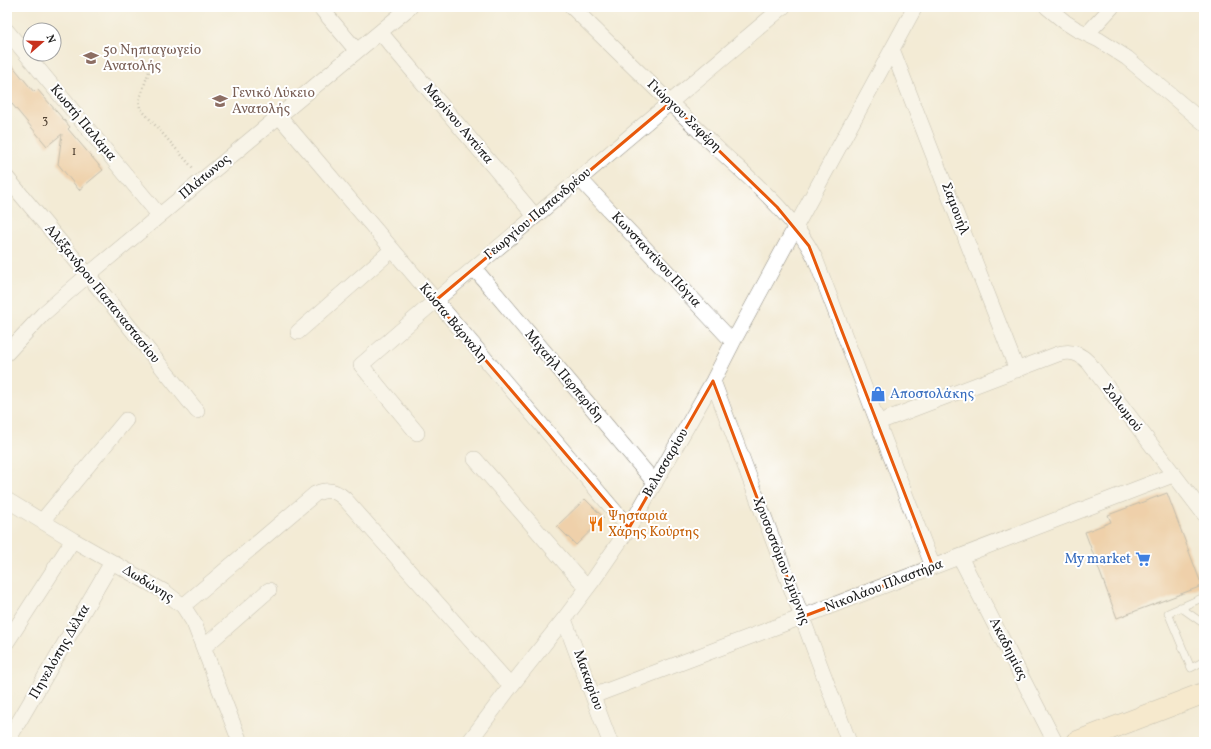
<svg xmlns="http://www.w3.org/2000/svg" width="1211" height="749" font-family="Vollkorn,serif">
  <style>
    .building { fill: #eab074 }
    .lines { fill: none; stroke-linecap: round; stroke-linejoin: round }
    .service-casing { stroke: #888479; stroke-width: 8 }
    .minor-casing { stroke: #888479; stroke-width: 16 }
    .secondary-casing { stroke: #888479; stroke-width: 22 }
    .path { stroke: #888479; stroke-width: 2.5; stroke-dasharray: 1 3; stroke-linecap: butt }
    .service { stroke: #fff; stroke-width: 7 }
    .minor { stroke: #fff; stroke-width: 15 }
    .secondary { stroke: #fbe7c3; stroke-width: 21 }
    .marked { fill: none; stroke: #e8590c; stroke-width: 3; stroke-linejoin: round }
    .labels { text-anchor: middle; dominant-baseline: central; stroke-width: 4; stroke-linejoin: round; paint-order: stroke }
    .number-label { font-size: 12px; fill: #504132 }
    .education-label { font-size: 14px; fill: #785e54; stroke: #fff; text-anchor: start }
    .street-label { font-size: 14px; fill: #1c1c1c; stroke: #fff }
    .shop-label { font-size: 14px; fill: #366cbe; stroke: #fff; text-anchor: start }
    .food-label { font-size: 14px; fill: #c56008; stroke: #fff; text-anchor: start }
  </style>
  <rect width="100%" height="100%" fill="#fff"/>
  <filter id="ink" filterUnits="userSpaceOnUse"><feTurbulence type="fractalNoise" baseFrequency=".025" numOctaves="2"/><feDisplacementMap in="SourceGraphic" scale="8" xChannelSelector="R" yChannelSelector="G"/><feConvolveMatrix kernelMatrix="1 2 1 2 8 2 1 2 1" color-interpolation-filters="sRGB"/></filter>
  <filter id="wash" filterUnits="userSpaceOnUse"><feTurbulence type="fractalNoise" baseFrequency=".012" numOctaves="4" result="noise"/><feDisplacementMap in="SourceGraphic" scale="16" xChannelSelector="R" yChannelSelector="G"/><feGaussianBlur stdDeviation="0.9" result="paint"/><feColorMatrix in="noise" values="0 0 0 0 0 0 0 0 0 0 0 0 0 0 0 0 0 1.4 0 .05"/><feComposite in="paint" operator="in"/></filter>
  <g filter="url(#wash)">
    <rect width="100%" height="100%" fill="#f3ebd6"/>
    <g id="blocks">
      <path class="building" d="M7,59l27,33 3,-3 33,38 -2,2 35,41 -24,20 -21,-26 4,-30 -15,12 -40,-48z
        M1167,493l35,93 -85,32 -32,-86 26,-10 -3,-7z
        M585,499l19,19 -28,27 -19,-19z"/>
    </g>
  </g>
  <g filter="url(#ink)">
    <use href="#blocks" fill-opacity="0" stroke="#888479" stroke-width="1"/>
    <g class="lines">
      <g class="service-casing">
        <path id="service" d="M1204,597l-36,16 23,55 13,-7
          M1180,607l24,17"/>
      </g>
      <g class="minor-casing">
        <path id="minor" d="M320,7l37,44
          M572,7c48,47 96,94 144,140 36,34 77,67 99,111l118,309
          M1047,7l18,15 11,7 23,11 28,18 77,65
          M7,31l152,184
          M380,32l155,184
          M1087,34l25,-27
          M892,49l125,321
          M279,116l350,412
          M7,178l81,97 109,136
          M580,179l153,163
          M474,268l181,215
          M298,332l94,-82
          M7,353l36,-39 45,-39 322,-268
          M713,381l136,361
          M879,422l179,-68c13,-4 22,-1 31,9l115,151
          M417,433l-56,-68 74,-64 348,-294
          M475,459l112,129
          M7,500l66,40 92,52 18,14 11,17 46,119
          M42,521l84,-101
          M960,557l95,185
          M183,606l132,-112c12,-6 21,-4 30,5l166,187
          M564,619l46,123
          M7,642l66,-102
          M204,647l65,-57
          M593,696l209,-79 371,-142
          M7,742l105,-180
          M469,742l42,-56 53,-67 30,-40 35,-51 84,-147 20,-39 182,-335"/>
      </g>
      <g class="secondary-casing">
        <path id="secondary" d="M1076,742l128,-49"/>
      </g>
      <path class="path" d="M150,68l-11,33 1,7 53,60"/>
      <use href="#service" class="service"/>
      <use href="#minor" class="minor"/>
      <use href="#secondary" class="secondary"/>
    </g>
  </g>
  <path d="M0 0H1211V749H0ZM670,103l107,104 32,39 124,321 -131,50 -89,-236 -84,147 -194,-227z" fill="#f3ebd6" fill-opacity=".55" fill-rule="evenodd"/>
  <path class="marked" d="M670,103l107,104 32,39 124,321 -131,50 -89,-236 -84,147 -194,-227z"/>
  <defs>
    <g id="school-bare" transform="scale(1.2)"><path d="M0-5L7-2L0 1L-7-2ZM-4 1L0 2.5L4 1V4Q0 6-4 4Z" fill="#8d6e63" stroke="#fff" stroke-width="2.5" paint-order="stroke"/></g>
    <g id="shop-bare" transform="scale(1.2)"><path d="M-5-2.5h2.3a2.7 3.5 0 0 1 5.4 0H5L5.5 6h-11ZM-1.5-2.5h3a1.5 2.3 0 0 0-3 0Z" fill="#3f7fe0" stroke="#fff" stroke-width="2.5" paint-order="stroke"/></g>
    <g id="restaurant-bare" transform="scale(1.2)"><path d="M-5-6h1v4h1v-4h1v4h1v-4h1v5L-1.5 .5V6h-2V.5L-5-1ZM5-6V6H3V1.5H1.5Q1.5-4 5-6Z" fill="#e8710a" stroke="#fff" stroke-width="2.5" paint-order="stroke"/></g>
    <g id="supermarket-bare" transform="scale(1.2)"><path d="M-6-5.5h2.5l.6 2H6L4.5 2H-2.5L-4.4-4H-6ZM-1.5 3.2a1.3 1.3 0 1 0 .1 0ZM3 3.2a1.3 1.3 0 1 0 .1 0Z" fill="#3f7fe0" stroke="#fff" stroke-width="2.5" paint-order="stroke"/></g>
  </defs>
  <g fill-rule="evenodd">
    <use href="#school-bare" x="91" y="58"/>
    <use href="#school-bare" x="220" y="101"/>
    <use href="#shop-bare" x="878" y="394"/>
    <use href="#restaurant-bare" x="596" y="524"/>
    <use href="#supermarket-bare" x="1143" y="559"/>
  </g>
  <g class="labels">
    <g class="number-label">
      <text x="45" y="121">3</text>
      <text x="74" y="152">1</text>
    </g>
    <g class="education-label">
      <text x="103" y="50">5ο Νηπιαγωγείο<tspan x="103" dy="16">Ανατολής</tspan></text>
      <text x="232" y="93">Γενικό Λύκειο<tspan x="232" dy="16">Ανατολής</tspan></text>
    </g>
    <g class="street-label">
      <text transform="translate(684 116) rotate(44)">Γιώργου Σεφέρη</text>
      <text transform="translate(83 123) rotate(50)">Κωστή Παλάμα</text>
      <text transform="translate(458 124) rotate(50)">Μαρίνου Αντύπα</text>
      <text transform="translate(205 177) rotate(-40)">Πλάτωνος</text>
      <text transform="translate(955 209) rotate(69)">Σαμουήλ</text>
      <text transform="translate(538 214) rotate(-40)">Γεωργίου Παπανδρέου</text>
      <text transform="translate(656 260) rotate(47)">Κωνσταντίνου Πόγια</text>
      <text transform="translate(102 294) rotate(51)">Αλέξανδρου Παπαναστασίου</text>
      <text transform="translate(453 323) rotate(50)">Κώστα Βάρναλη</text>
      <text transform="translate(564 376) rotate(50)">Μιχαήλ Περπερίδη</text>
      <text transform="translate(1122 408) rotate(53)">Σολωμού</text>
      <text transform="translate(666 463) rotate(-60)">Βελισσαρίου</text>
      <text transform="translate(781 561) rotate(69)">Χρυσοστόμου Σμύρνης</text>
      <text transform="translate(148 584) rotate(32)">Δωδώνης</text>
      <text transform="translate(884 586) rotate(-21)">Νικολάου Πλαστήρα</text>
      <text transform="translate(1008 649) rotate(63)">Ακαδημίας</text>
      <text transform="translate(60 652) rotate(-60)">Πηνελόπης Δέλτα</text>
      <text transform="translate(588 680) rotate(70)">Μακαρίου</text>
    </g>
    <g class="shop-label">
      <text x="890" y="394">Αποστολάκης</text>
      <text x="1131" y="559" text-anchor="end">My market</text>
    </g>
    <g class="food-label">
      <text x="608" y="516">Ψησταριά<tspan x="608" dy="16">Χάρης Κούρτης</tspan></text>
    </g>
  </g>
  <rect width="1211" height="749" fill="none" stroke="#fff" stroke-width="24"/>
  <g transform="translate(42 42) rotate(70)"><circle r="19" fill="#ffffff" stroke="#a4a4a4"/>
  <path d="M0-3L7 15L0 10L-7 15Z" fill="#c8321e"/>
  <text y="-6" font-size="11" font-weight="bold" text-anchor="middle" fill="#1c1c1c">N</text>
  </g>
</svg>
